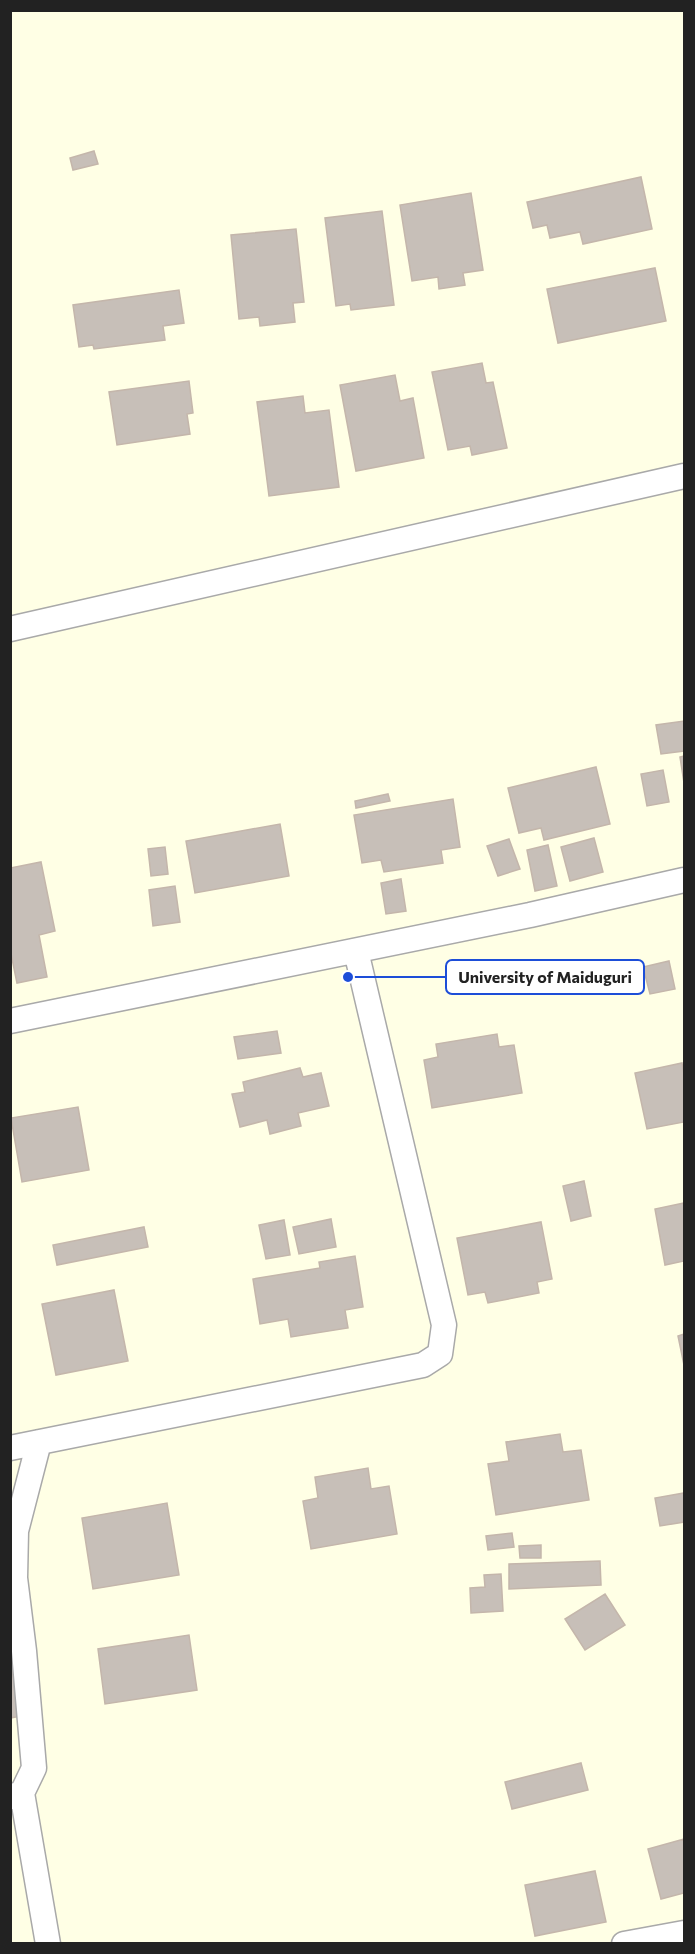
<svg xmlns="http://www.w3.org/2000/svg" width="695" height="1954" font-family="Commissioner,sans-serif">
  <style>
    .education { fill: #ffffe5 }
    .building { fill: #c7bfb8; stroke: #c4b6ab; stroke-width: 1.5 }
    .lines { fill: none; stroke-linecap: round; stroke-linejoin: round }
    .minor-casing { stroke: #a9a9a9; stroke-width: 27 }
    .minor { stroke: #fff; stroke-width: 24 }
    .leader { fill: none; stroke: #1d4ed8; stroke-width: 2 }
    .callout-dot { fill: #1d4ed8; stroke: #fff; stroke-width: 2 }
    .callout { fill: #fff; stroke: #1d4ed8; stroke-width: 2 }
    .callout-label { font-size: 16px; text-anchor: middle; font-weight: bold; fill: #222 }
  </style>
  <rect width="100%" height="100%" fill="#f2efe9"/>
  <path class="education" d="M11,11h673v1932h-673z"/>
  <path class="building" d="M94,151l4,13 -25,6 -3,-12z
    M641,177l11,52 -69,15 -3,-12 -30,6 -3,-13 -14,3 -6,-26z
    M471,193l12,77 -20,3 2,12 -26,4 -1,-12 -26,4 -12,-76z
    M382,211l12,94 -43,5 -1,-6 -14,2 -11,-88z
    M296,229l8,73 -11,1 2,19 -35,4 -1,-9 -20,2 -8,-84z
    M655,268l11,53 -108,22 -11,-54z
    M179,290l5,33 -21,3 2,14 -71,9 -1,-4 -14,2 -6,-42z
    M482,363l4,20 7,-1 14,66 -35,7 -2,-9 -22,4 -16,-78z
    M395,375l5,26 13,-3 11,60 -68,13 -16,-86z
    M189,381l4,32 -6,1 3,20 -73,11 -8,-53z
    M303,396l2,17 24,-3 10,77 -70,9 -12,-94z
    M684,721v30l-23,3 -5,-29z
    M684,756v27l-4,-26z
    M596,767l14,57 -66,16 -3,-12 -22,5 -11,-45z
    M663,770l6,32 -22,4 -6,-32z
    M388,794l2,7 -34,7 -1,-7z
    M453,799l7,48 -19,3 2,13 -59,9 -3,-12 -19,3 -8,-48z
    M280,824l9,52 -94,17 -9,-52z
    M594,838l9,34 -33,9 -9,-34z
    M509,839l11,30 -22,7 -11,-30z
    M548,845l9,41 -22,5 -8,-41z
    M165,847l3,27 -17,2 -3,-27z
    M41,862l14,69 -16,4 8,42 -30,6 -7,-34v-81z
    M401,879l5,32 -20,3 -5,-31z
    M175,886l5,36 -27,4 -4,-36z
    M669,961l6,28 -25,5 -7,-27z
    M277,1031l4,22 -43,6 -4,-22z
    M497,1034l2,13 15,-2 8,48 -90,15 -8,-48 14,-3 -2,-13z
    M682,1063l2,11v48l-37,7 -12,-56z
    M300,1068l3,9 18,-4 8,33 -31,7 3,13 -31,8 -3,-14 -27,7 -8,-33 13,-2 -2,-10z
    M78,1107l11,63 -67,12 -11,-64z
    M584,1181l7,35 -20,5 -8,-35z
    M684,1203v58l-19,4 -10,-56z
    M331,1219l5,28 -37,7 -6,-27z
    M284,1220l6,35 -24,4 -7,-34z
    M541,1222l11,57 -15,3 2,11 -51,10 -3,-11 -17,3 -11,-57z
    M144,1227l4,20 -91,18 -4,-20z
    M355,1256l8,51 -18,3 3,18 -57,9 -3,-18 -28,5 -7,-45 67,-11 -1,-6z
    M114,1290l14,71 -72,14 -14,-71z
    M684,1334v31l-6,-29z
    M560,1434l3,18 18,-2 8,50 -93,15 -8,-51 21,-3 -3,-19z
    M368,1468l3,21 18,-3 8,48 -86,15 -8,-48 15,-3 -3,-21z
    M684,1493v29l-24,4 -5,-28z
    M167,1503l12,72 -86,14 -11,-71z
    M512,1533l2,14 -26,3 -2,-14z
    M541,1545v13h-21l-1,-12z
    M600,1561l1,24 -92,4v-25z
    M501,1574l2,37 -32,2 -1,-25 15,-1 -1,-12z
    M605,1594l20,31 -40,25 -20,-31z
    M189,1635l8,55 -92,14 -7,-55z
    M10,1662l12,54 -12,2z
    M581,1763l7,27 -76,19 -7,-27z
    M684,1839v54l-23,6 -13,-50z
    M595,1871l11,51 -71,14 -10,-51z"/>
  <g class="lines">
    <g class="minor-casing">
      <path id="minor" d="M10,629l674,-153
        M10,1021l520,-106 154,-35
        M10,1448l413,-83 17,-11 4,-29 -88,-374
        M22,1793l26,151
        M10,1797l12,-4 12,-25 -10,-117 -9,-73 1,-47 23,-89
        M624,1944l60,-11"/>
    </g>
    <use href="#minor" class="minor"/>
  </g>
  <path class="leader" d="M348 977L446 977"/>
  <circle class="callout-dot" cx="348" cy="977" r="6"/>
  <rect class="callout" x="446" y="960" width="198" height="34" rx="6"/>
  <g class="callout-label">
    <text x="545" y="983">University of Maiduguri</text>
  </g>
  <rect width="695" height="1954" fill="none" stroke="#222222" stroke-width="24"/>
</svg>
